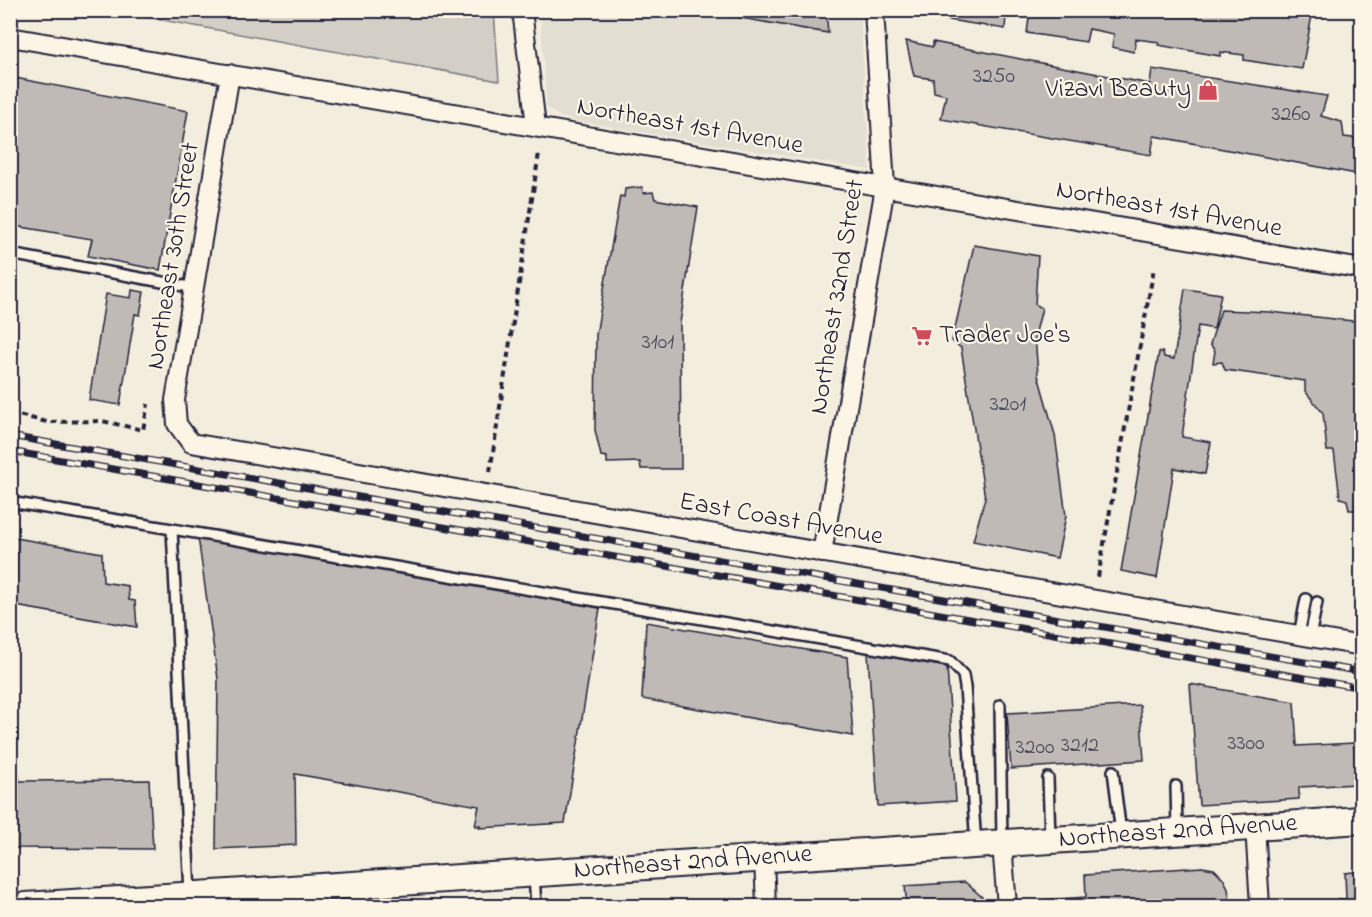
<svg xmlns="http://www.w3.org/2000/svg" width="1372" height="917" font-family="'Indie Flower',sans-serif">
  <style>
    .built { fill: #e3ded2 }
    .green { fill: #d4cfc6; stroke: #7b7880; stroke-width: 1.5 }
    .building { fill: #bfbab6; stroke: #22223b; stroke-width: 1.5 }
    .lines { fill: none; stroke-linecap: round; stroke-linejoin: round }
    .lane-casing { stroke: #22223b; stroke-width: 14 }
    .street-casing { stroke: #22223b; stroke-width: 22 }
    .secondary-casing { stroke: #22223b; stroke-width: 30 }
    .path { stroke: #22223b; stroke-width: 4; stroke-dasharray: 6 4.5; stroke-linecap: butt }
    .lane { stroke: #fcf5e5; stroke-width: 9 }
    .street { stroke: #fcf5e5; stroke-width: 18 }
    .secondary { stroke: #fcf5e5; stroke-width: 26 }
    .rail-casing { stroke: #22223b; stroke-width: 7 }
    .rail { stroke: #fcf5e5; stroke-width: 4.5; stroke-dasharray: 14; stroke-linecap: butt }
    .labels { text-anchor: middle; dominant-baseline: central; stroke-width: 4.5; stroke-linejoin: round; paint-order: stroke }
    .number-label { font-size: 22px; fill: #49485a }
    .poi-label { font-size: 26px; fill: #22223b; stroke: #fcf5e5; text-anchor: end }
    .street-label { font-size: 26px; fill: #22223b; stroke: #fcf5e5 }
  </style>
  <rect width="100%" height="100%" fill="#f3edde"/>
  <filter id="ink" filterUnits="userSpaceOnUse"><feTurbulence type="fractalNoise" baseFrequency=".0167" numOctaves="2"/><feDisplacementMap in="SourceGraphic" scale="12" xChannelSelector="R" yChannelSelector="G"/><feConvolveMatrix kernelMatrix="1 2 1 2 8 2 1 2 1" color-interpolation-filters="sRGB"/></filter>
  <g filter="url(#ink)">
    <path class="built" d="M540,11h320l10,159 -299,-50 -14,-5 -10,-7z"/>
    <path class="green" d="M112,11h382l5,70z"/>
    <path class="building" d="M695,10h131l2,23z
      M944,10h369l-11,59 -58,-9v-5l-24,-3v4l-62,-11 1,-3 -23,-3 -2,13 -22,-5 2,-13 -25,-5 -3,13 -59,-9 2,-15 -23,-3 -1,14 -62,-10z
      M906,41l27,6v-5l217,42 2,-15 175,27 -6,20 21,6 2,15 18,2v36l-208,-39 -3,19 -210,-36 5,-24 -12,-3 -1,-13 -19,-3z
      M10,77l178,34 -28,159 -72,-14 4,-17 -82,-14z
      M642,187l1,6 10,-1 2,7 43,8 -18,116 1,146h-40l-1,-7 -33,1v-6l-6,-1 -6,-26 1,-95 24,-139 4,1 1,-8z
      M974,245l64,11 -3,48 7,4 -7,28 3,39 17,60 11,81 -9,42 -84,-17 12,-43 -24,-150 -9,-7z
      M1185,289l36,5 -7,35 -16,-3 -16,111 29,5 -6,32 -31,-6 -17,110 -36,-7 38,-219h4l1,5 10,2z
      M132,290l12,2 -4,23 -5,-1 -15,91 -31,-5 17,-106 25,4z
      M1221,310l49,2 92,10v188h-13l-2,-10 -7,-2 -6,-47h-7l-4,-38 -18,-22v-10l-80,-11 -3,-8 -9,1 2,-12 -5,-7z
      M10,537l92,16 1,29 25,4 1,14 6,1 2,26 -127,-22z
      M198,537l402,71 -35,215 -86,5 1,-3 -5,1 4,-20 -184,-32 1,71 -80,4 2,-170z
      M646,622l201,35 6,79 -211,-37z
      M868,653l79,14 9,134 -78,5z
      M10,655l9,126 130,-1 4,69 -143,-1z
      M1190,684l104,18 3,44 57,-3 3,41 -58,3v12l-100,6z
      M1140,705l4,55 -133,9 -4,-56z
      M1202,867l12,2 9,9 5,10 2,18h-184v-6l40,-3 -1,-22z
      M1362,871v35h-23l-1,-7h8l-1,-26z
      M965,882l17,15v9h-75l-2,-20z"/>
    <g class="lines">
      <g class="lane-casing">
        <path id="lane" d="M10,254l185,34
          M10,502l162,27 18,364
          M172,529l778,132 13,14 2,12 11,158
          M1299,635l7,-36
          M1310,637l7,-35
          M1000,705l2,136
          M1113,771l8,62
          M1048,778l2,60
          M1176,786l1,43
          M534,875l2,31"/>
      </g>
      <g class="street-casing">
        <path id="street" d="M522,10l14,116
          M10,37l1352,232
          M230,74l-55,326 2,24 14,19 1171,203
          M822,553l63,-366 -11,-177
          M1255,826l5,80
          M1002,844l5,62
          M764,858l2,48
          M358,885l2,21"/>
      </g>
      <g class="secondary-casing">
        <path id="secondary" d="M25,906l1337,-86"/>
      </g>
      <path class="path" d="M10,413l37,9 55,-1 41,9 5,-26
        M490,472l49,-319
        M1098,577l56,-309"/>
      <use href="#lane" class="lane"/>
      <use href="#street" class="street"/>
      <use href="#secondary" class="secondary"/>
      <g class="rail-casing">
        <path id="rail" d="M10,436l1352,236
          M10,451l1352,237"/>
      </g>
      <use href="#rail" class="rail"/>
    </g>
  </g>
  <defs>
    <g id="shop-bare" transform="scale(1.62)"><path d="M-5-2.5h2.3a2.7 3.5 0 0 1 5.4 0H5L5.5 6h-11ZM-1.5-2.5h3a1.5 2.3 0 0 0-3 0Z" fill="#d1495b" stroke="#fcf5e5" stroke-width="2.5" paint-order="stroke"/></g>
    <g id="supermarket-bare" transform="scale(1.62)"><path d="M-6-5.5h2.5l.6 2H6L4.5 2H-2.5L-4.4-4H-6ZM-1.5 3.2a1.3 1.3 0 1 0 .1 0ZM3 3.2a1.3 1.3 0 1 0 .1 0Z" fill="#d1495b" stroke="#fcf5e5" stroke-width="2.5" paint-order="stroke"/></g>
  </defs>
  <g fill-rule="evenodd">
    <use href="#shop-bare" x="1208" y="90"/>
    <use href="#supermarket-bare" x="922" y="336"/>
  </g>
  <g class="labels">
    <g class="number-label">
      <text x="994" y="77">3250</text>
      <text x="1291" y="115">3260</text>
      <text x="658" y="343">3101</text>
      <text x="1008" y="405">3201</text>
      <text x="1246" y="744">3300</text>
      <text x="1080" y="746">3212</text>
      <text x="1035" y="748">3200</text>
    </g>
    <g class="poi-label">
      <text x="1191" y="90">Vizavi Beauty</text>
      <text x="939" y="336" text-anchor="start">Trader Joe's</text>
    </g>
    <g class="street-label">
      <text transform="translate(690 127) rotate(10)">Northeast 1st Avenue</text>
      <text transform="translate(1169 210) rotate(10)">Northeast 1st Avenue</text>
      <text transform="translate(174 256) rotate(-81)">Northeast 30th Street</text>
      <text transform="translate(838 297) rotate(-81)">Northeast 32nd Street</text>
      <text transform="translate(781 520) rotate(10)">East Coast Avenue</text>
      <text transform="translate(1178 832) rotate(-4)">Northeast 2nd Avenue</text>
      <text transform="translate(693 863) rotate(-4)">Northeast 2nd Avenue</text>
    </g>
  </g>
  <rect width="1372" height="917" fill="none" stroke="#fcf5e5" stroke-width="36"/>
  <rect x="18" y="18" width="1336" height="881" fill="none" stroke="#22223b" stroke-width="2" filter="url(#ink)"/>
</svg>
